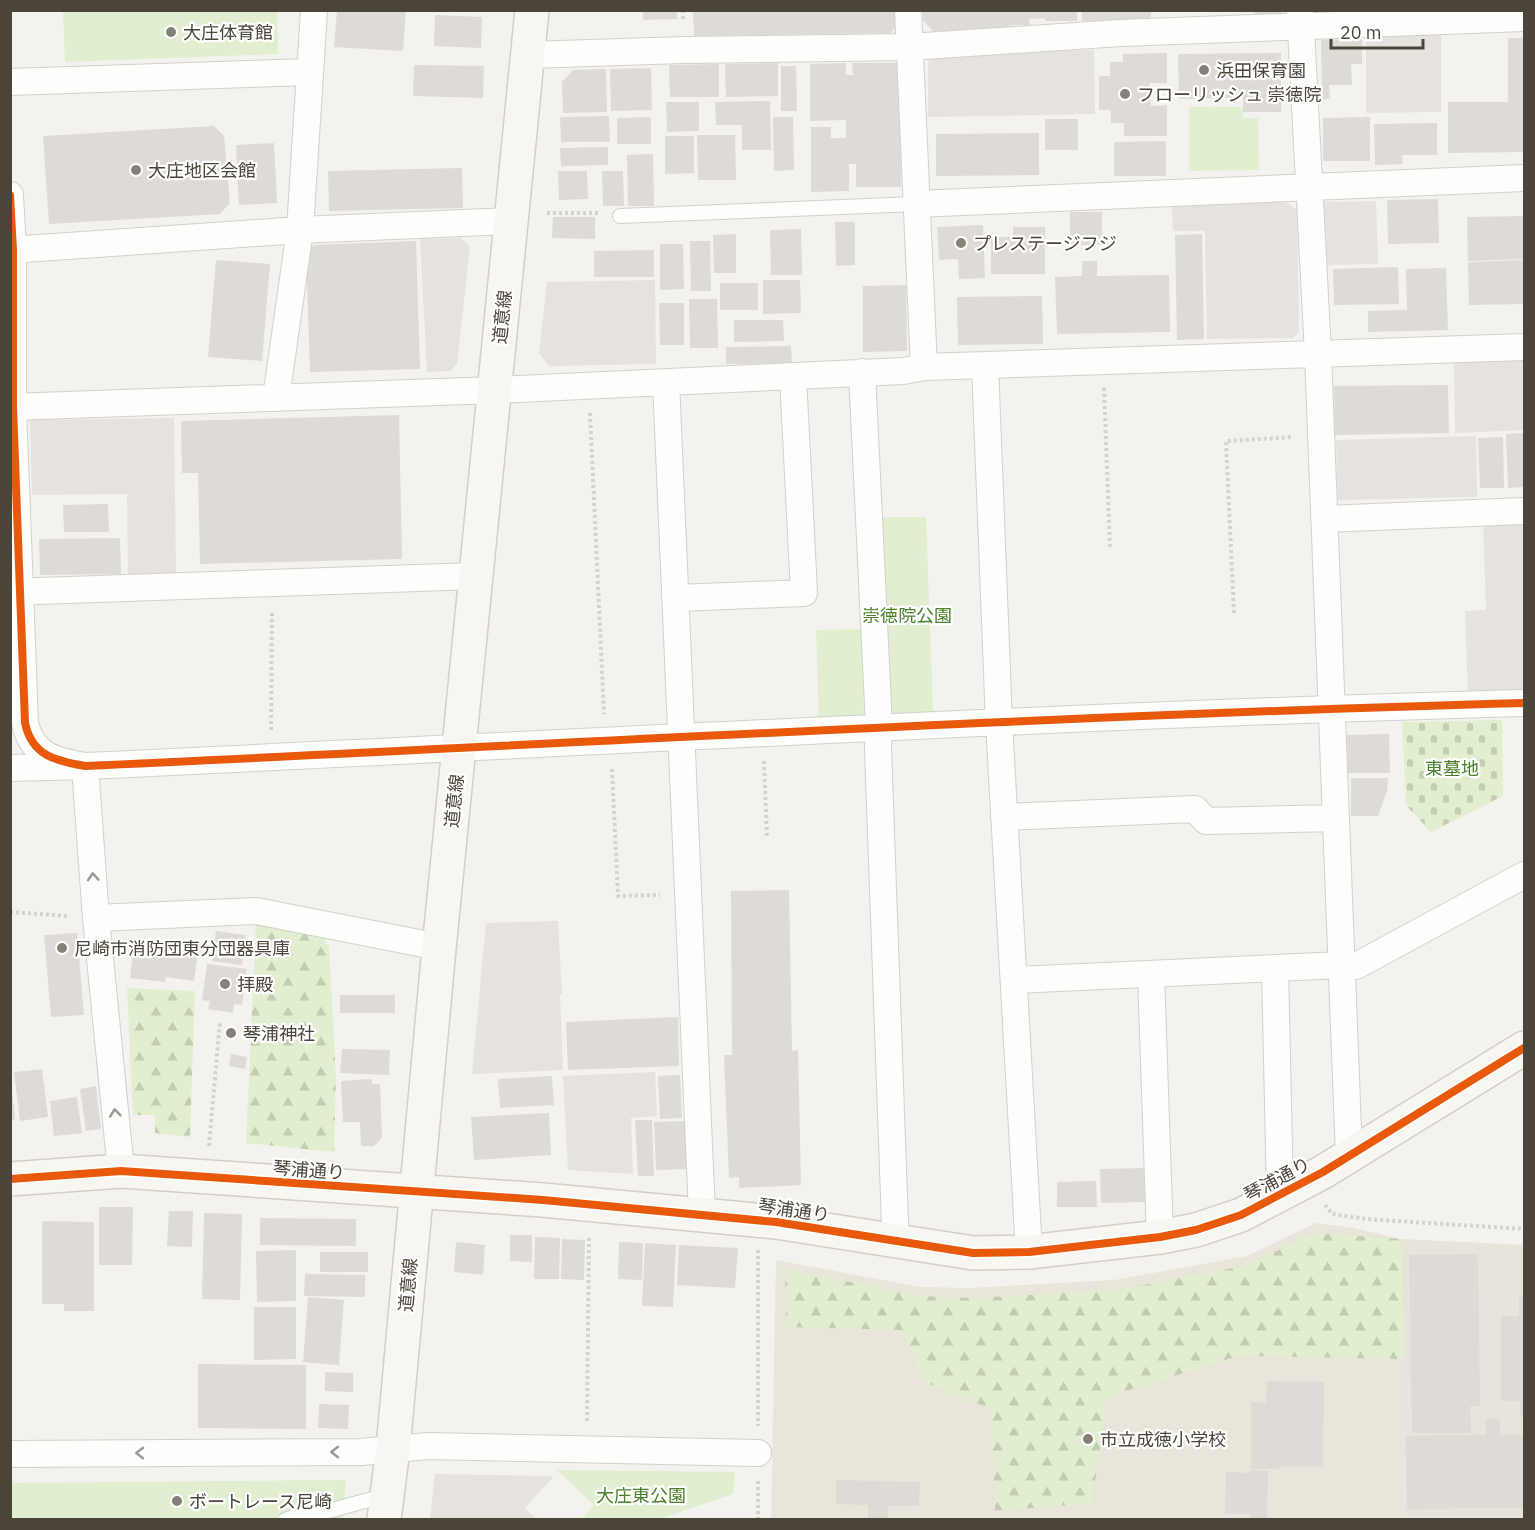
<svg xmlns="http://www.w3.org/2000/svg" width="1535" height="1530" font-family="'IBM Plex Sans','Noto Sans JP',sans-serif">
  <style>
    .residential { fill: #e7e4dc }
    .education { fill: #eae5da }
    .green { fill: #e1eecf }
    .forest { fill: url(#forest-firs) }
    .cemetery { fill: url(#cemetery-stones) }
    .parking { fill: #e6e3df }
    .building { fill: #dedbd6 }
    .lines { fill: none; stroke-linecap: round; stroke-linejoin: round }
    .lane-casing { stroke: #d2d0cb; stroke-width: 16 }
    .street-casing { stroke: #d2d0cb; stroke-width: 28 }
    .secondary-casing { stroke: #d3cfc5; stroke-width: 36 }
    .path { stroke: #d3d2cc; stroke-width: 4; stroke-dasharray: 3 3; stroke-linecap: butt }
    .lane { stroke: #fdfdfc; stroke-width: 14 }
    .street { stroke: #fdfdfc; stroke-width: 26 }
    .secondary { stroke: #f7f6f1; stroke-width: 33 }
    .cycleway-casing { stroke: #fff; stroke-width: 11 }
    .cycleway { stroke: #e8590c; stroke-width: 8 }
    .oneway { stroke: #9b9791 }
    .poi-dot { fill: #868178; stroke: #fff; stroke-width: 2 }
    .labels { text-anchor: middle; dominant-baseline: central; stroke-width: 4.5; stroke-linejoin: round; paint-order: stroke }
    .poi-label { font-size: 18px; fill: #4b4439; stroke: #fff; text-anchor: start }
    .street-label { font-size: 18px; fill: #4b4439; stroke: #fff }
    .park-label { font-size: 18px; fill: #4a7f2a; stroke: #fff }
  </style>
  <defs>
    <pattern id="forest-firs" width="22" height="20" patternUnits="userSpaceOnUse" patternTransform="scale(1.5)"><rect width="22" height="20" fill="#e1eecf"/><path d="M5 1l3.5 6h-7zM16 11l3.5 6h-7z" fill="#c3cdb2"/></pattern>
    <pattern id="cemetery-stones" width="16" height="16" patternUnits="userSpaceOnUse" patternTransform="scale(1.5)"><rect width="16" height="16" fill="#e1eecf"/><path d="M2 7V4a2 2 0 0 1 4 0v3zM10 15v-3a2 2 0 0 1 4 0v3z" fill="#c3cdb2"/></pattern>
  </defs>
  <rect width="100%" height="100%" fill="#f4f2ee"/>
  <path class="residential" d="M1401,1239l123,6v274h-119z"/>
  <path class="education" d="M1316,1223l38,5 47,11 4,280 -634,1 5,-260 144,27 50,1 144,-8 133,-24z"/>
  <path class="green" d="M63,11h214l1,43 -213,8z
    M1189,107h54v11h15l1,52 -70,1z
    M880,517h46l7,196 -45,3z
    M861,629l3,90 -45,2 -3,-91z
    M557,1470l178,2 -2,22 -73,25 -79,1 13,-15z
    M346,1480l-3,40 -332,-1 -1,-36z"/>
  <path class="forest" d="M256,923l70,12 -1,9h4l7,134 -2,74 -88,-9z
    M127,988l68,3 -5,146 -35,-4v-18h-22z
    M1315,1233l86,6 2,120 -165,-3 -131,41 -15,106 -97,8 -4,-102 -66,-27 -23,-52 -116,-3 -1,-58 135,27 54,2 143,-8 127,-24z"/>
  <path class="cemetery" d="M1502,720l1,76 -72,36 -25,-27 -4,-83z"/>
  <path class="parking" d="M1441,33v79l-75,1v-79z
    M1094,50l1,64 -167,3v-55l7,-8z
    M1284,201l13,9 2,122 -6,6 -86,1 -2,-108h-32l-1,-24z
    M1376,201l2,63 -52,1 -2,-63z
    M461,238l9,8 -13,118 -7,7 -23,1 -7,-133z
    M655,280l1,84 -107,2 -10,-13 8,-71z
    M1524,358v72l-69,3 -1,-74z
    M174,418l2,155 -48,1 -1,-80 -95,1 -2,-75z
    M1476,436l1,61 -139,3 -2,-60z
    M1524,522v169l-56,2 -3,-82 21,-1 -3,-86z
    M558,921l4,73h-2l3,76 -91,4 14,-151z
    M655,1072l2,44 -26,2 2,56 -65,-4 -5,-94z
    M435,1474l119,2 -29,32 12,11h-107z"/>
  <path class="building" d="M337,10h69l-3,41 -69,-4z
    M643,10h34v9l-34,1z
    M693,10h204v15l-6,8 -197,3z
    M923,10h154v11h-32v-3l-16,1 1,6h-21v5l-76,1 -10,-11z
    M1082,10h69v10l-69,1z
    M1255,10h29l-4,4h-25z
    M435,15l47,2 -1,31 -47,-2z
    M1508,38h16v114l-76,1v-51h60z
    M1362,39v25h-11l1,21h-23l1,14h-8l-1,-59z
    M1167,53v30h-17l1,23 16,-1v31h-43v-13h-13v-13h-12v-34h11v-14h13v-8z
    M1281,53v59h-38v-14l-64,1 -1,-45z
    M778,63v33l-52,1 -1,-33z
    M846,63v12h7l-1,-12h48l1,124h-45v-23h-7v27l-38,1v-65h20v11h15v-18l-36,1v-57z
    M719,64v33h-49l-1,-32z
    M414,65l70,1 -1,32 -70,-2z
    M781,66h15l1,45h-16z
    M651,68l1,42 -41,1 -1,-42z
    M606,69l1,43 -44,1 -1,-31 11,-12z
    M770,101l1,49h-29v-25h-26l-1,-23z
    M666,102h33v29l-32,1z
    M609,116l1,26h-49l-1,-25z
    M651,117v27h-34v-26z
    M773,117h20l1,53 -20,1z
    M1370,117v44h-47v-43z
    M1045,119h33v31h-33z
    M1437,123v32h-35l1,9 -28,1 -1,-41z
    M214,126l10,10 6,67 -10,11 -171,10 -6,-88z
    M1039,133v42l-103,1v-42z
    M697,135h38l1,45h-38z
    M665,136h29v37l-29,1z
    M1166,141v35h-52v-34z
    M274,143l3,60 -38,2 -3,-60z
    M608,147v18l-47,1 -1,-18z
    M653,154l1,52h-26l-1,-51z
    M462,168l1,40 -134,3 -1,-40z
    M558,171h29l1,28 -29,1z
    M602,171h21l1,35h-21z
    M1438,199l1,44 -51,1 -1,-44z
    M1070,212h32v33h-32z
    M1524,216v43l-56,2 -1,-44z
    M553,217h42v22l-43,-1z
    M835,222h20v43l-19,1z
    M983,225l2,53 -26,1 -1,-20 -19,1 -2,-33z
    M1013,227h32v47h-54v-37h22z
    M801,229l1,46h-31l-1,-45z
    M736,234v39h-22l-1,-38z
    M1202,234l2,105 -27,1 -2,-105z
    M416,241l4,128 -110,3 -4,-120 8,-7z
    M690,241h20l1,50h-20z
    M660,244h23l1,45 -24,1z
    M654,250v27h-60v-26z
    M216,260l54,4 -8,97 -54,-4z
    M1524,260v44l-55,1 -1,-43z
    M1082,261h15v15l72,-1 1,57 -113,2 -2,-57 27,-1z
    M1398,267l1,37 -65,1 -1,-36z
    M1446,268l2,62 -80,2v-21l39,-1 -1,-41z
    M763,280h37l1,33 -38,1z
    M720,283h38v27h-38z
    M906,285l1,66 -44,1v-66z
    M1042,296l1,48 -85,1 -1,-48z
    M689,299h28l1,49h-28z
    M659,303h25v42h-24z
    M734,320h49l1,21 -50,1z
    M791,346l1,17 -66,1v-17z
    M1448,385l1,48 -114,2 -1,-49z
    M399,415l3,144 -202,5 -2,-91h-16l-1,-52z
    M1524,433v54l-16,1 -2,-54z
    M1503,437l1,51h-24l-2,-50z
    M108,504l1,28h-45l-1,-27z
    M120,538l1,36 -81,1 -1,-36z
    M1389,734l1,39h-42l-1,-38z
    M1351,778h37l-1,13 -9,25h-27z
    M789,890l3,161 6,-1 3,135 -62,3v-11l-10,1 -5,-123h8l-1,-164z
    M216,931l30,4 -4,30 -30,-4z
    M77,933l7,82 -33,2 -7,-82z
    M134,944l64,8 -4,29 -28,-4 -1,5 -35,-4z
    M207,964l40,5 -5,36 -8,-1 -1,9 -25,-4 2,-8 -8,-1z
    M340,995h55v18h-55z
    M678,1017l1,49 -111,4 -2,-48z
    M342,1049l48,1 -1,25 -49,-2z
    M231,1054l16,3 -2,12 -16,-3z
    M42,1069l6,48 -28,4 -6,-49z
    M680,1075l2,43 -22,1 -2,-43z
    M552,1076l2,29 -54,3 -2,-29z
    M372,1079v5h8l2,54 -8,8h-13l-1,-24h-17l-2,-41z
    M96,1086l5,43 -15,2 -6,-42z
    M10,1089h2l3,31 -5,1z
    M77,1097l5,36 -28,3 -4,-35z
    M549,1113l2,42 -77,5 -3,-43z
    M635,1120h17l2,56h-16z
    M685,1121l2,48 -31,1 -2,-48z
    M1144,1168l1,34 -44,1 -1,-34z
    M1096,1181l1,26h-40v-25z
    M99,1207h34l-1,58h-33z
    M169,1211h24l-1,36 -25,-1z
    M204,1213l38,1 -2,86 -38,-1z
    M260,1218l96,1v27l-96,-1z
    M42,1221l52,1v89h-30v-7h-22z
    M510,1235h22v27l-22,-1z
    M535,1237l25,1 -1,41h-25z
    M562,1239l23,1 -1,40 -23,-1z
    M456,1242l29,3 -2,30 -29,-3z
    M619,1242l24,1 -1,37 -24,-1z
    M645,1243l31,2 -3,62 -31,-1z
    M679,1245l59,3 -3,40 -58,-3z
    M296,1250v51l-39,1 -1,-51z
    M320,1252h48v20h-48z
    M1478,1254l2,152h-10l1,27h-59l-3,-178z
    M305,1274l60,1v22l-61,-1z
    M1519,1296h5v121h-4v-16h-19v-85h18z
    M308,1297l36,3 -5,65 -36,-3z
    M254,1307h42v52l-42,1z
    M198,1364l108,1v64l-108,-1z
    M325,1372l28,1v19l-28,-1z
    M1267,1381l57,1 -1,85 -44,-1v3h-28v-67l15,1z
    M319,1404l30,1 -1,24 -30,-1z
    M1486,1419h14v16h24v73l-117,1 -1,-73 80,-1z
    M1251,1470l17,1 -1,49h-16v-6h-26l1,-42 25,1z
    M836,1480l84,2 -1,24h-31v14h-20v-15l-32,-1z"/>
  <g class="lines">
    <g class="lane-casing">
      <path id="lane" d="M620,216l296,-12
        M285,1520l24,-9 12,2 66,-18"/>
    </g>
    <g class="street-casing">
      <path id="street" d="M314,10l-14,220 211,-9
        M908,10l16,357
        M1300,10l18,344 31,802
        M528,55l155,-5 226,-3 212,-14 403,-15
        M10,82l299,-10
        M10,195l3,55v157l12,316c7,33 31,38 60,43 480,-22 959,-50 1439,-63
        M916,204l608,-26
        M10,250l290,-20 -24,168
        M985,365l14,358 30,529
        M862,372l17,355 -1,22 17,476 -1,16
        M666,382l36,832
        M10,407l485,-17 408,-19 21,-4 61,-2 539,-18
        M1324,519l200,-8
        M10,592l466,-16
        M677,598l127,-5 -11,-217
        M10,768l75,-2 11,152 25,253
        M1004,817l191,-8 11,12 129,-3
        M96,918l160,-7 183,36
        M1275,968l5,228
        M1151,975l9,262
        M1014,980l327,-15 15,1 168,-91
        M10,1454l351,-2 67,-6 330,7"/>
    </g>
    <g class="secondary-casing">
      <path id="secondary" d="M10,1179l111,-8 422,29 233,22 197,31 56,-1 131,-15 36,-7 45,-15 82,-43 201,-124
        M384,1520l9,-72 45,-489 94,-949"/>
    </g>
    <path class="path" d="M683,10v12
      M547,213h52
      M1104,388l6,161
      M590,413l14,301
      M1234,613l-8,-172 68,-4
      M271,730l1,-118
      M764,761l3,77
      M612,769l6,127 42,-1
      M10,912l58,4
      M209,1146l11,-124
      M1325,1205l7,9 34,5 158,10
      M758,1250v176
      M587,1421l2,-184
      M758,1481v39"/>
    <use href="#lane" class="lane"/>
    <use href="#street" class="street"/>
    <use href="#secondary" class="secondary"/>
    <g class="cycleway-casing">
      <path id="cycleway" d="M10,195l3,55v157l12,316c7,33 31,38 60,43 480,-22 959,-50 1439,-63
        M10,1179l111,-8 422,29 233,22 197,31 56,-1 131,-15 36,-7 45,-15 82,-43 201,-124"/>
    </g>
    <use href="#cycleway" class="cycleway"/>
  </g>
  <defs><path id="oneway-chevron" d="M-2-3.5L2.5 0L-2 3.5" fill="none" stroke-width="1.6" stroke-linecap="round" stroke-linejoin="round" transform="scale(1.5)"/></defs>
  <g class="oneway">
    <use href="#oneway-chevron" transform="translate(93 877) rotate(-94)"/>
    <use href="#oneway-chevron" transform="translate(115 1113) rotate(-96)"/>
    <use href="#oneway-chevron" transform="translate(335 1452) rotate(180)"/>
    <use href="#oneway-chevron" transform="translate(140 1453) rotate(180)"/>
  </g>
  <g class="poi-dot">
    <circle cx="171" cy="32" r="6"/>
    <circle cx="1204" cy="70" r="6"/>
    <circle cx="1125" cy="94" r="6"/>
    <circle cx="136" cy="170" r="6"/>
    <circle cx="961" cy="243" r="6"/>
    <circle cx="62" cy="948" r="6"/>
    <circle cx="225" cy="984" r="6"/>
    <circle cx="231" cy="1033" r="6"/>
    <circle cx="1088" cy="1439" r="6"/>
    <circle cx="177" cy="1501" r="6"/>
  </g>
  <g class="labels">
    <g class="poi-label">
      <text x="183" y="32">大庄体育館</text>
      <text x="1216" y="70">浜田保育園</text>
      <text x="1137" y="94">フローリッシュ 崇徳院</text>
      <text x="148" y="170">大庄地区会館</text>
      <text x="973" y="243">プレステージフジ</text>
      <text x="74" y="948">尼崎市消防団東分団器具庫</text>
      <text x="237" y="984">拝殿</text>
      <text x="243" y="1033">琴浦神社</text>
      <text x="1100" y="1439">市立成徳小学校</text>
      <text x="189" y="1501">ボートレース尼崎</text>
    </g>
    <g class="street-label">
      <text transform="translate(502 317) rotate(-84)">道意線</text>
      <text transform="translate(454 801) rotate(-84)">道意線</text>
      <text transform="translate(309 1170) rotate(4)">琴浦通り</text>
      <text transform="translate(1277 1179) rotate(-28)">琴浦通り</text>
      <text transform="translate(794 1210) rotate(8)">琴浦通り</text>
      <text transform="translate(408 1285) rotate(-85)">道意線</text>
    </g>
    <g class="park-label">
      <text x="907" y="615">崇徳院公園</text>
      <text x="1452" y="768">東墓地</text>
      <text x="641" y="1495">大庄東公園</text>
    </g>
  </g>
  <rect width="1535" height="1530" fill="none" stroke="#4b4439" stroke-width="24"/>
  <path d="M1331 39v9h92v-9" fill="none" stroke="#4b4439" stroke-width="3"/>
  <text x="1340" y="39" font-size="18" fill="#4b4439" stroke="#ffffff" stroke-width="4.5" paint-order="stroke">20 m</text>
</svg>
